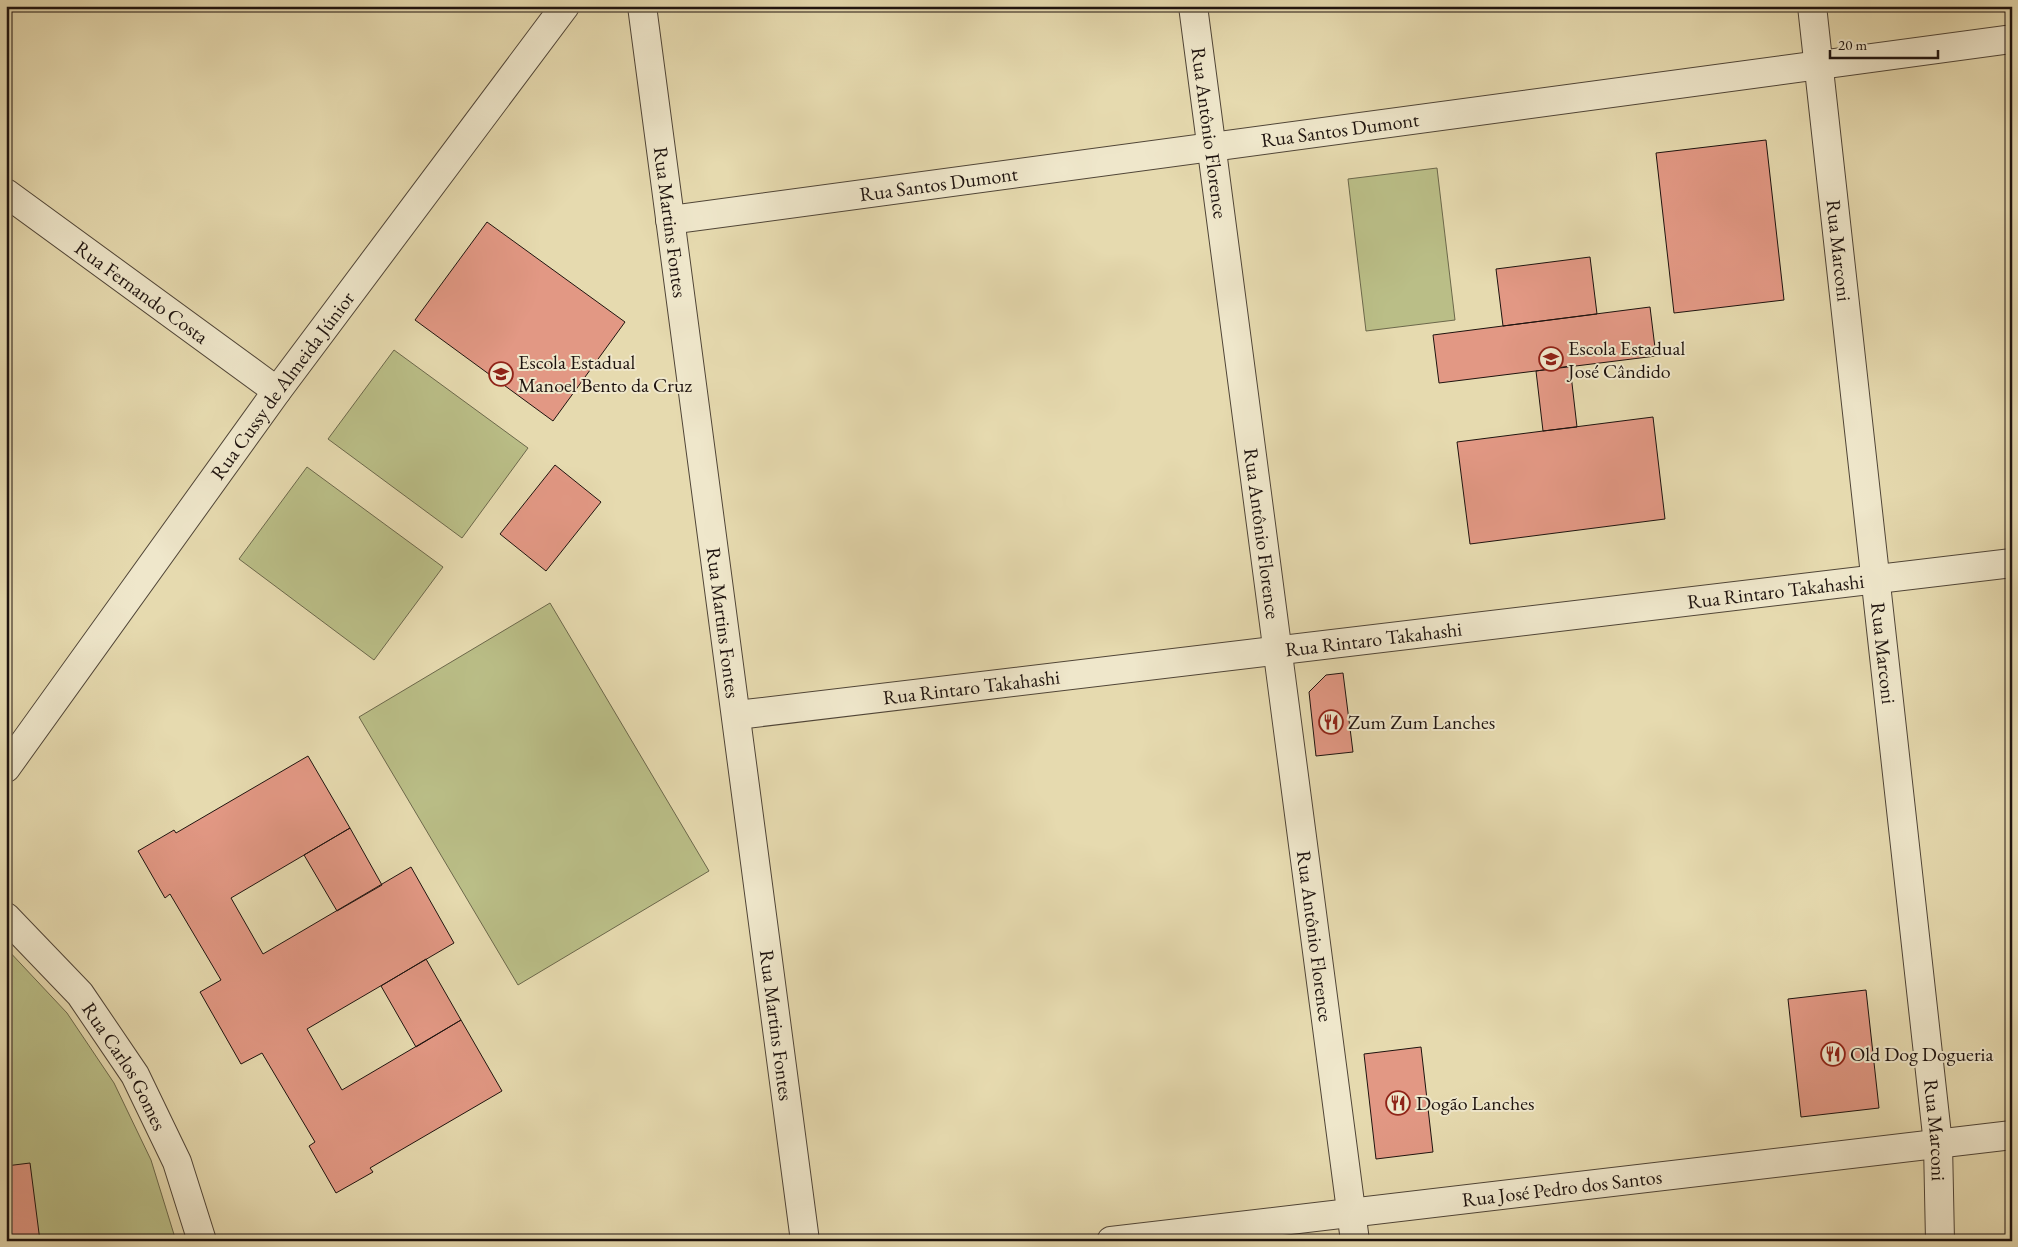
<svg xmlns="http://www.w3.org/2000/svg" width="2018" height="1247" font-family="'EB Garamond',serif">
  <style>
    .green { fill: #babe87; stroke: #6c684b }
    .building { fill: #e29884; stroke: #1e130f }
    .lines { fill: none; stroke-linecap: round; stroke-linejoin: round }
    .minor-casing { stroke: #504537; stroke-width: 30 }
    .tertiary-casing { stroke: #504537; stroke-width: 30 }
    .minor { stroke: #efe7cb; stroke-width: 28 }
    .tertiary { stroke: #efe7cb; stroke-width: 28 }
    .labels { text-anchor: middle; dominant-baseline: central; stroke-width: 4; stroke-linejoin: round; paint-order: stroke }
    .street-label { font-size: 20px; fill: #1e130f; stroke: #efe7cb }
    .poi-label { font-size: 20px; fill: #1e130f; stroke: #efe7cb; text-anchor: start }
  </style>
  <rect width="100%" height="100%" fill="#e6daaf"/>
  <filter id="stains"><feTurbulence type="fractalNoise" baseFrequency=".004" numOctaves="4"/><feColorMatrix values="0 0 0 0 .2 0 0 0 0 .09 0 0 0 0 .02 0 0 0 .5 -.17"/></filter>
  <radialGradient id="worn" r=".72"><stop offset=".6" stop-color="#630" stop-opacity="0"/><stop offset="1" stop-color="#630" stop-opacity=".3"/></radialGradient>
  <path class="green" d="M1437,168l18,152 -89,11 -18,-152z
    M394,350l134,98 -66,90 -134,-99z
    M307,467l136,100 -69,93 -135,-101z
    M550,603l159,268 -191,114 -159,-268z
    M6,948l61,65 47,70 37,77 25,81h-170z"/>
  <path class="building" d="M1766,140l18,160 -110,13 -18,-160z
    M487,222l138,100 -72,99 -138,-101z
    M1590,257l7,57 -94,12 -7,-57z
    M1650,307l6,49 -217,27 -6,-48z
    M1570,366l7,61 -34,4 -7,-60z
    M1653,417l12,102 -195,25 -13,-102z
    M555,465l46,37 -55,69 -46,-37z
    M1343,673l10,79 -37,4 -7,-64 17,-17z
    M308,756l42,72 -119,70 32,56 148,-87 43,76 -147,86 35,61 119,-70 41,71 -132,77 3,4 -37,21 -27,-47 6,-4 -53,-89 -21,11 -41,-72 21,-12 -51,-86 -5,4 -27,-47 36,-21 2,3z
    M350,828l32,57 -45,26 -33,-56z
    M426,959l35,61 -45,27 -35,-61z
    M1866,990l13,118 -78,9 -13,-118z
    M1421,1047l12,105 -57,7 -12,-105z
    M30,1163l10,78h-34v-75z"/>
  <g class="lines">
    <g class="minor-casing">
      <g id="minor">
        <path id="s1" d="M642,6l163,1235"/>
        <path id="s2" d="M1193,6l162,1235"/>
        <path id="s3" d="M1812,6l126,1138 2,97"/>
        <path id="s4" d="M6,193l271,198"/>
        <path id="s5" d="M670,220l1342,-181"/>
        <path id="s6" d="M737,715l1275,-152"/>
        <path id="s7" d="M6,917l74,77 55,81 42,87 25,79"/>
        <path id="s8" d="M1111,1241l901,-106"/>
      </g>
    </g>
    <g class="tertiary-casing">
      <g id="tertiary">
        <path id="s9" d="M6,768l271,-377 288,-385"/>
      </g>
    </g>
    <use href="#minor" class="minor"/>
    <use href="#tertiary" class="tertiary"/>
  </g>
  <defs>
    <g id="school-ring" transform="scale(1.25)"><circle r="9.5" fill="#efe7cb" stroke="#8f2418" stroke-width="1.5"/><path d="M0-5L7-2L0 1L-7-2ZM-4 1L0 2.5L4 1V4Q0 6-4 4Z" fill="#8f2418"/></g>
    <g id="restaurant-ring" transform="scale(1.25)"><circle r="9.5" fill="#efe7cb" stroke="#8f2418" stroke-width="1.5"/><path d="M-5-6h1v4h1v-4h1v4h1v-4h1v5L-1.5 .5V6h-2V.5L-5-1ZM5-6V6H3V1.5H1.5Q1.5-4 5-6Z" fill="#8f2418"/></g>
  </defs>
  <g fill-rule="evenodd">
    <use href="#school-ring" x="1551" y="359"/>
    <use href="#school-ring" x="501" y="374"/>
    <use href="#restaurant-ring" x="1331" y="722"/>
    <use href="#restaurant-ring" x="1833" y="1054"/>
    <use href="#restaurant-ring" x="1398" y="1103"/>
  </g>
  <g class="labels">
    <g class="street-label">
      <text stroke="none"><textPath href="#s5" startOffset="676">Rua Santos Dumont</textPath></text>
      <text stroke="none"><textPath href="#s2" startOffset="128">Rua Antônio Florence</textPath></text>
      <text stroke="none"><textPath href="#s5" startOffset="271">Rua Santos Dumont</textPath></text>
      <text stroke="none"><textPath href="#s1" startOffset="218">Rua Martins Fontes</textPath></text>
      <text stroke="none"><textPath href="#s3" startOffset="246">Rua Marconi</textPath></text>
      <text stroke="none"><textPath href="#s4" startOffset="168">Rua Fernando Costa</textPath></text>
      <text stroke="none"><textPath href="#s9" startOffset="472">Rua Cussy de Almeida Júnior</textPath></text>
      <text stroke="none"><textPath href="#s2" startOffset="532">Rua Antônio Florence</textPath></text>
      <text stroke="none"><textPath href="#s6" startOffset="1046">Rua Rintaro Takahashi</textPath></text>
      <text stroke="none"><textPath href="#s1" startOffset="622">Rua Martins Fontes</textPath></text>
      <text stroke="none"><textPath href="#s6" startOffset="641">Rua Rintaro Takahashi</textPath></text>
      <text stroke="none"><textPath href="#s3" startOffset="651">Rua Marconi</textPath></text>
      <text stroke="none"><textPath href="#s6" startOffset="236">Rua Rintaro Takahashi</textPath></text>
      <text stroke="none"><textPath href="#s2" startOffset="938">Rua Antônio Florence</textPath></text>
      <text stroke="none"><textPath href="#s1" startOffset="1028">Rua Martins Fontes</textPath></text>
      <text stroke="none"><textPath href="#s7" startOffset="192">Rua Carlos Gomes</textPath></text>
      <text stroke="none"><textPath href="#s3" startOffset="1131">Rua Marconi</textPath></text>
      <text stroke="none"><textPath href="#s8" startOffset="454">Rua José Pedro dos Santos</textPath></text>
    </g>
    <g class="poi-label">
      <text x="1568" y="348">Escola Estadual<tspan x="1568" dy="23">José Cândido</tspan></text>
      <text x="518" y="362">Escola Estadual<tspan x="518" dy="23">Manoel Bento da Cruz</tspan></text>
      <text x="1348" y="722">Zum Zum Lanches</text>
      <text x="1850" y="1054">Old Dog Dogueria</text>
      <text x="1416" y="1103">Dogão Lanches</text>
    </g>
  </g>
  <rect width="2018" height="1247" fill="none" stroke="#e6daaf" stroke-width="25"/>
  <rect x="8" y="8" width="2003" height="1232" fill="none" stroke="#1e130f" stroke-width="2.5"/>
  <rect x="12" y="12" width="1993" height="1222" fill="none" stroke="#1e130f"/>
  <path d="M1830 50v8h108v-8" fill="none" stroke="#1e130f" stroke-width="2.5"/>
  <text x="1838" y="50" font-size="15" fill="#1e130f" stroke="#efe7cb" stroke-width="4" paint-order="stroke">20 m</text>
  <rect width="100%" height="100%" filter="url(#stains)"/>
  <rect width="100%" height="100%" fill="url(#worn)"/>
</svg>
